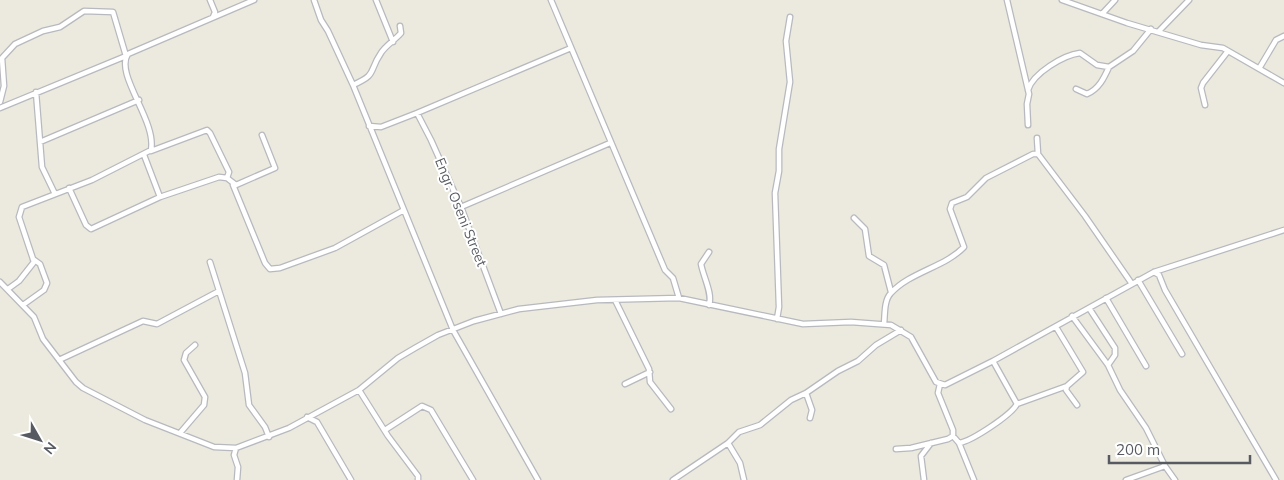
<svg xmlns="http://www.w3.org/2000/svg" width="1284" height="480" font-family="Mulish,sans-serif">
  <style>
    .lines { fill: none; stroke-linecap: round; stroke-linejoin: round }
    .street-casing { stroke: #b7b9bf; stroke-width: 7 }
    .street { stroke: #fff; stroke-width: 4.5 }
    .labels { text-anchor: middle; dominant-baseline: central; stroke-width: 4; stroke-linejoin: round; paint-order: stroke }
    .street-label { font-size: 14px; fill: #575b61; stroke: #fff }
  </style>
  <rect width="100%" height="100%" fill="#eceade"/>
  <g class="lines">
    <g class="street-casing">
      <path id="street" d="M210,0l5,12 -2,5
        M314,0l7,20 7,11 25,54 100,245 85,150
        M376,0l17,42
        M551,0l114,270 8,8 6,20
        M1007,0l22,94 -2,10 1,21
        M1062,0l65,23 74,22 22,3 61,35
        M1102,14l13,-14
        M1159,31l30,-31
        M1260,67l16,-27 8,-4
        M353,85c25,-11 15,-13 28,-32 4,-7 14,-13 20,-20l-1,-7
        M1076,89l11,5c12,-5 17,-16 22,-27
        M1028,90c5,-17 36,-35 52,-37l17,12 12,2 24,-16 18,-22
        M36,92l6,75 13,27
        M0,102l4,-16 -2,-28 13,-14 28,-13 17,-4 24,-16 29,1 13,44 -126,52
        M1205,105l-4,-17 2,-5 25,-32
        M417,113l14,27 30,67 40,107
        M369,126l12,1 36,-14 154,-65
        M1037,138l1,16 47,62 47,68
        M40,142l99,-42
        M151,151l56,-21 3,3 19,39 -2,6
        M144,155l16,42 59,-20 8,1 9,7 39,-17 -13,-33
        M233,185l32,78 5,6 10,-1 55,-20 69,-38
        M69,188l17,37 5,4 69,-32
        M461,207l149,-64
        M854,218l11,11 4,27 15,9 7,27
        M210,262l35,111 4,32 16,22 4,10
        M1154,272l5,3 6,15 111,190
        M1138,280l44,74
        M0,282l34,35 9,22 33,43 7,6 62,32 69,27 22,1 53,-20 70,-38 39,-32 17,-10 23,-13 36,-14 45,-12 78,-9 82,-2 124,26 48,-2 40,3 20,12 25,45 9,3 48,-24 161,-89 130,-42
        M8,289l11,-8 15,-19 -15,-45 3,-10 70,-27 59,-30c6,-29 -37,-76 -23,-96l126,-54
        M1106,298l40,68
        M615,300l34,69 1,13 21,27
        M23,305l21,-15 3,-7 -7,-19 -7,-5
        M709,305c4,-11 -6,-29 -8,-41l8,-12
        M1089,308l26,40v7l-7,10
        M1072,316l36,49 12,25 26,38 19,38 10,14
        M777,319l2,-12 -4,-114 4,-22v-22l11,-67 -4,-41 4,-24
        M884,324c1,-10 0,-24 7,-31 19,-21 54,-26 73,-46l-14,-38 2,-6 15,-6 19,-19 47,-24h5
        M1056,327l27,45 -16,14 -1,4 11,15
        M59,360l84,-39 14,3 62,-33
        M625,384l25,-12
        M359,390l29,46 30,40v4
        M806,393l6,17 -2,8
        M1017,404l50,-18
        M307,417l10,5 34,58
        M385,430l37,-24 9,4 42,70
        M180,433l24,-28 1,-8 -21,-37 2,-7 9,-8
        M953,436l6,7c13,-2 52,-28 58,-39l-24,-43
        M728,443l12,20 4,17
        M959,443l15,37
        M236,448l-2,7 4,12 -1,13
        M896,449l15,-1 37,-9 5,-3v-6l-15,-37 2,-9
        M673,480l55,-37 11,-11 21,-7 31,-25 15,-7 32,-22 20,-10 18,-16 25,-15
        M924,480l-3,-24 10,-13
        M1126,480l39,-14"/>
    </g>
    <use href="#street" class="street"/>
  </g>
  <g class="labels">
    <g class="street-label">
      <text transform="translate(461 212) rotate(68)">Engr. Oseni Street</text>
    </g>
  </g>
  <g transform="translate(40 440) rotate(129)" stroke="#ffffff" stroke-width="4" paint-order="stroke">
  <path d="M0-4L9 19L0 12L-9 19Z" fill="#575b61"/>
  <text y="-8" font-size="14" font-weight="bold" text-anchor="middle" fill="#575b61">N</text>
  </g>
  <path d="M1109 455v8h141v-8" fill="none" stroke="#575b61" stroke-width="2.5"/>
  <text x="1116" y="455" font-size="15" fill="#575b61" stroke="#ffffff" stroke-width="4" paint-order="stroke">200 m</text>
</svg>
